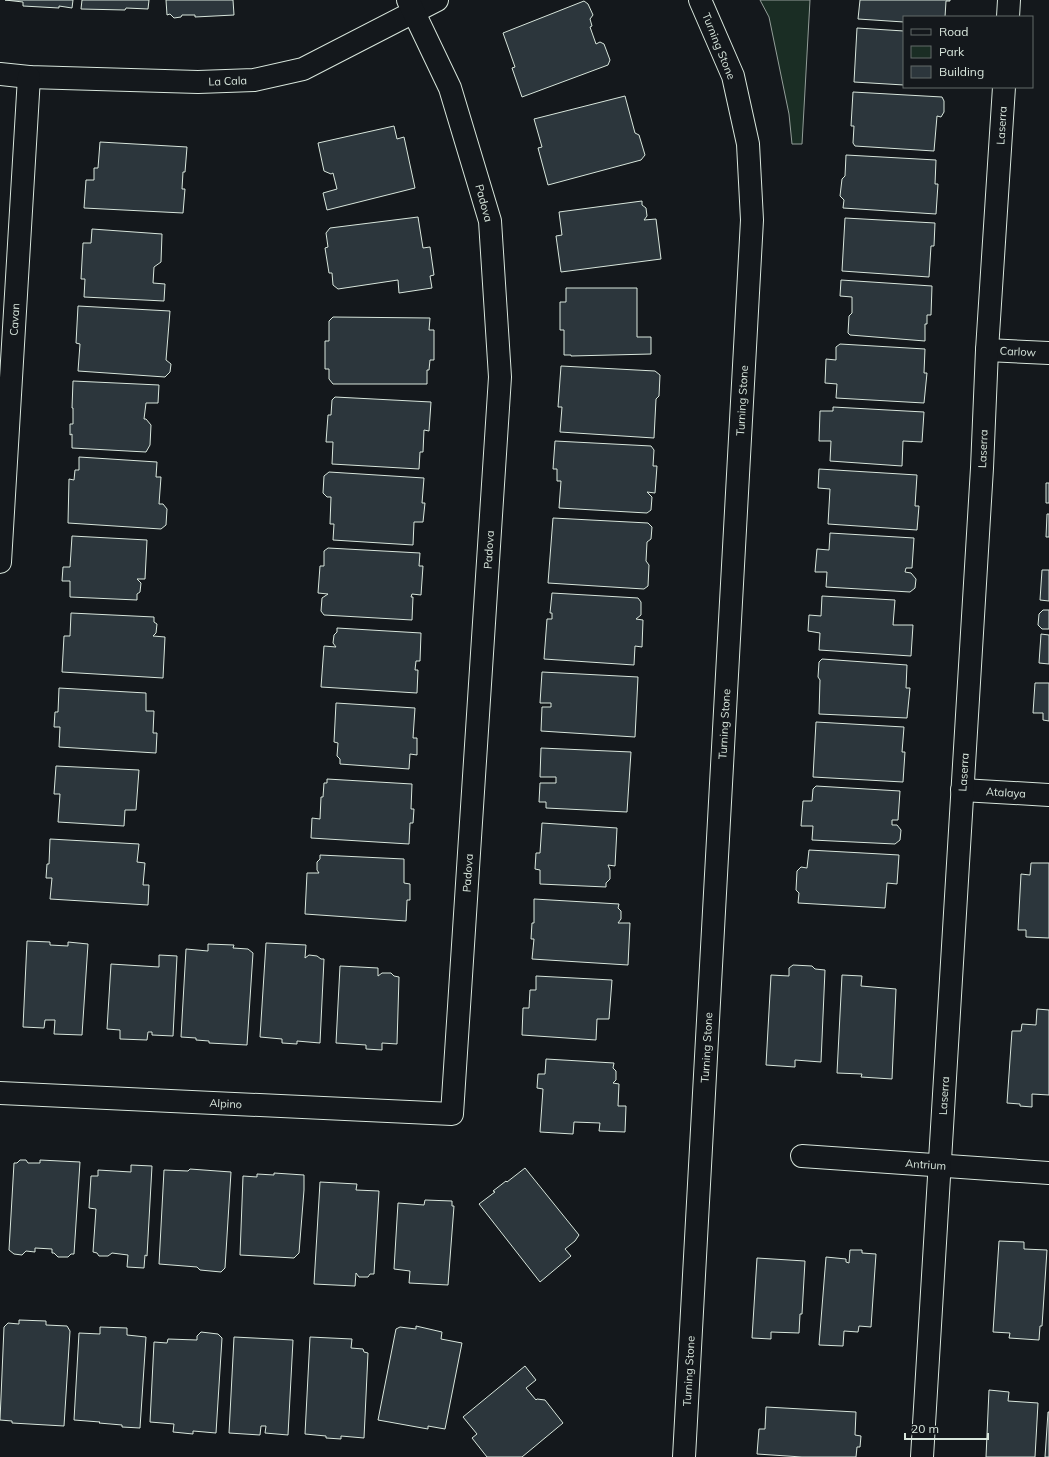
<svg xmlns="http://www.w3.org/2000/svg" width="1049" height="1457" font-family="Mulish,sans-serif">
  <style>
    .green { fill: #1a2d24; stroke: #939e99 }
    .building { fill: #2c363c; stroke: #d8e6dc }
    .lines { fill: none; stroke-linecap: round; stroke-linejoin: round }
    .minor-casing { stroke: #d8e6dc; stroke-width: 24 }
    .minor { stroke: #14181c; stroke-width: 22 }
    .labels { text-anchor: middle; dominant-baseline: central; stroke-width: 3; stroke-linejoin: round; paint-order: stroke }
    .street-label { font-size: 11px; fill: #d8e6dc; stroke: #14181c }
  </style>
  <rect width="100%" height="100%" fill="#14181c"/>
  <path class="green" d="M760,0h50l-8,144h-10l-3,-30 -20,-97z"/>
  <path class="building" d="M5,0h68l-1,8 -13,-2v2l-36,-2v-4z
    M82,0h67l-1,9 -22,-1 -1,2 -44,-1z
    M166,0h67l1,15 -39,2v-2h-13l-1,2 -7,1 -4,-4 -3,1z
    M860,0h90v1h-4l-1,16h-41v5l-46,-3z
    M584,1l4,3 5,11 -3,4 2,7 -2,1 6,17 4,-2 4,2 6,16 -2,5 -86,32 -10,-29 3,-1 -12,-34z
    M857,28l47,3v54l-50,-3z
    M853,92l89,5 2,4v11l-3,5 -4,-1 -3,35 -79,-5 -2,-3 1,-17h-3z
    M625,96l10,37 4,2 6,20 -4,5 -93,25 -10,-37 4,-1 -8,-28z
    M394,126l3,13 7,-2 11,51 -88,22 -4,-17 14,-4 -4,-16 -2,1 -7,-3 -6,-28z
    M100,142l87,5 -2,25h-2l-1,17h3l-2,24 -99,-5 2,-28h8v-12h4z
    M846,155l90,5 -1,24h3l-2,30 -93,-6 1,-8 -4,-4 2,-17 3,-3z
    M642,201v4l4,3 1,8 -3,4 12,-1 5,40 -100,13 -5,-36 6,-1 -3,-23z
    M418,217l5,31 7,-1 4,28 -4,1 2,12 -33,5 -1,-13 -60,9 -5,-4 -1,-12h-3l-4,-25 3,-1 -2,-14 4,-5z
    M845,218l90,5 -1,23h-3l-2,31 -87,-6z
    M92,229l70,5 -1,28 -7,5 -1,16 12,1 -1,17 -80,-4 1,-18h-4l2,-36h8z
    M841,280l91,6 -1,29h-4v9h-2v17l-75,-6 -2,-2 1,-17 3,-3v-16l-12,-1z
    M566,288h71v49h14v17l-80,2v-1h-7v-25h-4v-28h6z
    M78,306l92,5 -4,49 5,4 -1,8 -5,5 -87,-6 2,-27 -4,-1z
    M333,317l97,1 -1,12h5v30h-4l-1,10h-2v14h-94l-4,-5v-10h-4v-28h4v-20z
    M840,344l85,5 -1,24h3l-3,30 -88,-5 1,-14 -12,-1 1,-24 10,1v-13z
    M561,366l94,5 5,4 -1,21 -3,3 -2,39 -94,-6 2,-25h-4z
    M73,381l86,4 -1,18h-12l-2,16h2l5,6 -1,20 -4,7 -74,-4v-14l-2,1v-11h3v-16h-1z
    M335,397l96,5 -2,29 -5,-1 -1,22h-3l-1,17 -87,-5 1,-22h-7l2,-27h3l1,-15z
    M833,407l91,5 -2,30 -19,-1 -1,25 -72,-5 1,-20h-12l1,-30h13z
    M555,441l96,5 3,4 -1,16h4l-2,27 -8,-1 5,5 -1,13 -4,3 -88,-5 2,-27h-4v-12h-4z
    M79,457l78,5 -1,15h5l-2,27h4l4,5 -1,16 -5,4 -93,-6 1,-44 5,1 1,-10h4z
    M819,469l98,6 -2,31h4l-2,24 -89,-6 2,-35 -12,-1z
    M329,472l95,6 -2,25h3l-2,19h-9l-1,23 -80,-5 1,-16h-4l1,-27h-4l-4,-4 1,-17z
    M1046,483h3v20h-3z
    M1047,514h2v23h-3z
    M553,518l95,5 4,4 -1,12 -4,3 -1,19 3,4 -1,21 -4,3 -96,-6z
    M830,533l84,5 -2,30h-6l-1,4 6,1 5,6 -1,9 -5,4 -84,-5 1,-15h-12l2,-23 12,1z
    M72,536l75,4 -2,39h-8l4,4 -1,9 -3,2v6l-67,-3v-16h-8l1,-14h7z
    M328,548l92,5 -1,13h4l-2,29 -9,-1 -1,3h2l-1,23 -88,-5 -3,-4 1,-13 6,-4 -10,-1 2,-27h4v-15z
    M1042,570h7v31l-9,-1z
    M552,593l86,5 3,4v13l-5,4 7,1 -1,27 -7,-1 -1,19 -90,-6 3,-40h5v-6h-2z
    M822,596l73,4 -2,25h20l-2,31 -92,-6 1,-17 -12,-2 1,-16 12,1z
    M1043,610h6v19h-7l-4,-4 1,-11z
    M71,613l83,4v5l3,2 -1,9 -3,3 12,1 -2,41 -101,-6 2,-36h6z
    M337,628l84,5 -1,28h-4l-1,9h3l-1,23 -96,-6 3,-41 12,1 -3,-4 1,-8 3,-3z
    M1041,634l8,1v29l-10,-1z
    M822,659l85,6 -1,23h4l-3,30 -88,-4 1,-34 -2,-3 1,-15z
    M542,672l96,5 -3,60 -94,-6 1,-24h9v-4h-11z
    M1035,683h14v38l-6,-1v-7h-10z
    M59,688l87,5v18h8l-1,22h4l-1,20 -97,-6 1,-20h-6l1,-15h3z
    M336,703l79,5 -2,30h4v17l-7,-1 -1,15 -69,-5v-5l-3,-3 1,-13 -4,-1z
    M816,722l88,5 -2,25h3l-2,30 -90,-5z
    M541,748l90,4 -4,60 -81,-4v-6h-7l1,-19h16v-6h-16z
    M56,766l83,4 -3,40h-11l-1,16 -66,-4 2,-28h-6z
    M327,779l85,5 -1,25h3l-1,14h-3l-1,21 -98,-6 1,-20 8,1 1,-22h2l1,-14h3z
    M816,786l84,5 -2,29h-6v5h5l4,5 -1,10 -5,4 -83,-4 1,-14h-12l2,-25h9l1,-12z
    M542,823l75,5 -2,38 -7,-1 2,5v9l-4,4v4l-66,-3v-14l-5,-1 1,-16h4z
    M50,839l89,5 -2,18 8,1 -2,22h6l-1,20 -98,-6 2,-21h-6l1,-14h2z
    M809,850l90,5 -2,29 -10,-1 -2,25 -87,-5 1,-10 -3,-3 1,-19 4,-4 6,1z
    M320,855l84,4v24l6,1v16h-3l-1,21 -101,-7 2,-41h12l-2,-3v-8l3,-3z
    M1031,863h18v75l-23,-1v-7h-8l3,-56 9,1z
    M534,899l85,5 -1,4 3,3v8l-3,4h12l-2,42 -96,-6 2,-20h-3l1,-16h2z
    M27,941l23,1v3l18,1v-4l20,2 -6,91 -28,-1 1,-14h-10l-1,8 -21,-1z
    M266,943l40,2 -1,13 4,-3 8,1 4,3h3l-4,84 -23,-2v3l-15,-1v-4l-22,-2z
    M208,944l26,1 -1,3 15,1 5,4 -6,92 -38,-2v-2l-13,-1v-2l-15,-1 5,-88 22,2z
    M159,955l18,1 -4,80 -21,-1v-3h-4l-1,8 -27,-1v-9l-13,-1 4,-65 48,3z
    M793,965l19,1 3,3 10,1 -4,92 -26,-2v7l-29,-2 5,-90 18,1v-8z
    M340,966l38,2v8l4,-3h9l3,3 5,1 -2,67 -15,-1v7l-16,-1v-4l-30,-2z
    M842,975l20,1 -1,10 35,3 -4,90 -31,-2 1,-3 -25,-1z
    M536,976l76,4 -3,39h-12l-1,21 -74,-5 1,-27h6l1,-18h6z
    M1037,1009l12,1v85l-17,-1v13l-12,-1v-2l-13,-1 5,-72h9l1,-7 14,1z
    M546,1059l68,4 -1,5 3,3v9l-3,3 6,1 -1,22h8l-1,26 -26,-1 1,-8 -26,-1 -1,12 -33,-2 3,-43 -6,-1 1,-14h7z
    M20,1160h6l2,3h12v-3l40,2 -6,92h-3l-3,3h-10l-4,-4h-2v-4l-17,-1v4l-9,-1 -4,4 -8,-1 -5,-4 5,-87h3z
    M131,1165l21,1 -5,90 -2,-1 -1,13 -17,-1 1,-12 -16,-2 -4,3h-9l-2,-3 -4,-1 3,-43 -7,-1 2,-32h7v-6l33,2z
    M525,1168l54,67 -4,6 -10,8 6,7 -31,26 -61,-78 16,-12 -2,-1 13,-10 1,1z
    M190,1169l41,3 -6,96 -4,4 -21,-2 -3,-3 -38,-3 5,-94 24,1z
    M274,1173l30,2v15l-5,63 -5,5 -54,-3 3,-79 14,1v-3l17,1z
    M320,1182l37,2 -1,6 23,1 -5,83h-4l-2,3h-9l-3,-4 -1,13 -41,-2z
    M425,1200l27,1v5h2l-6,79 -39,-2 1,-12 -16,-2 4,-66 26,2z
    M999,1241l25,1v7l23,1 -5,76h-2l-1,14 -30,-2 1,-5 -17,-1z
    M850,1250h12v3l14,1 -5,73 -12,-1 -1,6 -14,-1 -1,15 -24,-1 7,-88 20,2v3l3,1z
    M757,1258l48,3 -3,53h-2l-1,19 -28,-1v7l-19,-1z
    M19,1320l27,1v4l21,1 3,5 -6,95 -52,-3v-2l-12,-1 4,-93 4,-4 11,1z
    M416,1326l26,6 -1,7 21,4 -17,86 -17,-3v3l-50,-9 18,-91 4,-2 16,2z
    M100,1327l27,1v7l19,2 -6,91 -18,-1v-2l-23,-2 1,-1 -26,-2 5,-87 21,1z
    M201,1332l17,2 4,4 -6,95 -23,-2v3l-20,-2 1,-8 -24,-2 4,-80 13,1 1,-4 29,1v-4z
    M234,1337l59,3 -5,95 -23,-2 1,-7h-5l-1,9 -31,-2z
    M310,1337l42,2 -1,9 12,1 1,3 4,1 -4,85 -23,-2v3l-15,-1v-2l-21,-2z
    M525,1366l11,14 -10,8 10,12 1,-1 8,1 18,23 -41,34h-35l-15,-19 5,-4 -14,-17z
    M989,1390l20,2 -1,9 30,2 -3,54h-49z
    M766,1407l90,5 -1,23 6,1 -1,11h-3l-1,10h-54l-45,-3 2,-25h6z
    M1048,1412h1v45h-4z"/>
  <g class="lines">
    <g class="minor-casing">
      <g id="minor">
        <path d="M1008,17l1,-17"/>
        <path id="s1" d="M0,74l29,3 169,5 56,-2 49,-11 134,-69"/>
        <path id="s2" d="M987,350l62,3"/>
        <path id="s3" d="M0,562l29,-485"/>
        <path id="s4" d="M962,790l87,5"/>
        <path id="s5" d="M0,1093l452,21 48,-737 -10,-156 -40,-133 -42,-88"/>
        <path id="s6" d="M802,1156l247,17"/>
        <path id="s7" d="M684,1457l68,-1237 -4,-76 -15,-68 -33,-76"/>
        <path id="s8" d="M922,1457l60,-989 5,-118 17,-263"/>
      </g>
    </g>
    <use href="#minor" class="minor"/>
  </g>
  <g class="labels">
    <g class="street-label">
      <text transform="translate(719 46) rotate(68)">Turning Stone</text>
      <text stroke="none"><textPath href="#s1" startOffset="228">La Cala</textPath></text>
      <text stroke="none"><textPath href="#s8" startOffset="1334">Laserra</textPath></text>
      <text transform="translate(484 203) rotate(75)">Padova</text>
      <text stroke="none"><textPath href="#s3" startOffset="243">Cavan</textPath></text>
      <text stroke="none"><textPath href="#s2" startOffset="31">Carlow</textPath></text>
      <text stroke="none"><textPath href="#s7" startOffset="1058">Turning Stone</textPath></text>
      <text stroke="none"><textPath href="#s8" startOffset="1010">Laserra</textPath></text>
      <text stroke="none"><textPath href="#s5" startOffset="1018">Padova</textPath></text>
      <text stroke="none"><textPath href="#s7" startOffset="734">Turning Stone</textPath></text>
      <text stroke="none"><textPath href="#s8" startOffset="686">Laserra</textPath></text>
      <text stroke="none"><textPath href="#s4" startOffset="44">Atalaya</textPath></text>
      <text stroke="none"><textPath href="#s5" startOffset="694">Padova</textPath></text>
      <text stroke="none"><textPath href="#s7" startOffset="410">Turning Stone</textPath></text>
      <text stroke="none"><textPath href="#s8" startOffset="362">Laserra</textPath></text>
      <text stroke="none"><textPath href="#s5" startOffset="226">Alpino</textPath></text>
      <text stroke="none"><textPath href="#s6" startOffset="124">Antrium</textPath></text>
      <text stroke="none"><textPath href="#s7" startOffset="86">Turning Stone</textPath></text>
    </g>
  </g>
  <rect x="903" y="16" width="130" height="72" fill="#14181c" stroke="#626a69"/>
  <rect x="911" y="29" width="20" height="6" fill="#14181c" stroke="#626a69"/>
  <text x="939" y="36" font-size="12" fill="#d8e6dc">Road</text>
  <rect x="911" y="46" width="20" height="12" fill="#1a2d24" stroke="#626a69"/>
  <text x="939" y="56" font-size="12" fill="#d8e6dc">Park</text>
  <rect x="911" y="66" width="20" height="12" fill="#2c363c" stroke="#626a69"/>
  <text x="939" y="76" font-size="12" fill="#d8e6dc">Building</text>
  <path d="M905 1433v6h83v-6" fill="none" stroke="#d8e6dc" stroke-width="2"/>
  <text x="911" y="1433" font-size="12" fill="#d8e6dc" stroke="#14181c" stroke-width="3" paint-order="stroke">20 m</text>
</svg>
